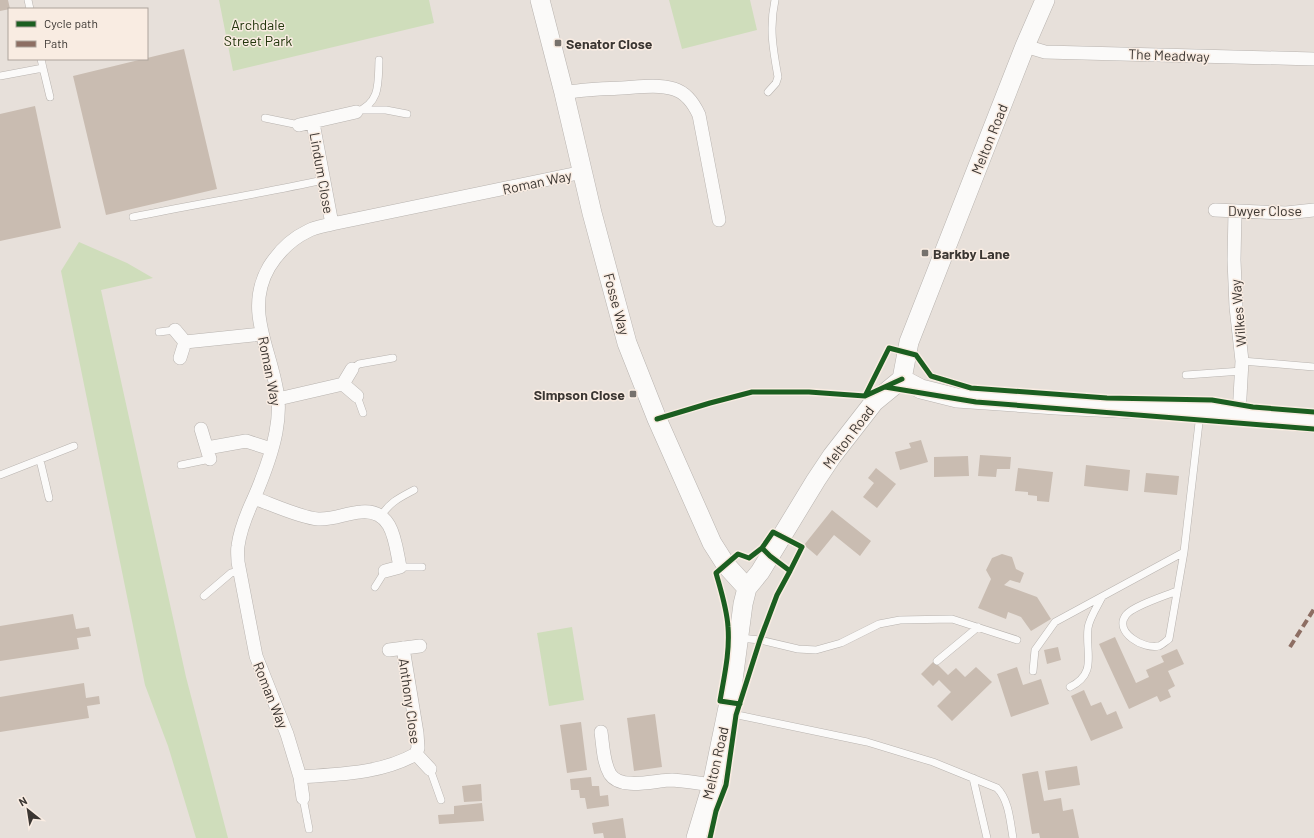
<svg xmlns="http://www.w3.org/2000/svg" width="1314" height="838" font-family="Barlow,sans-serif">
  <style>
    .green { fill: #cfddbb }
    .building { fill: #c9bcb1 }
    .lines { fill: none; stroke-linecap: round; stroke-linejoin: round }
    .lane-casing { stroke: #b8b3af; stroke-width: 8 }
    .street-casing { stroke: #b8b3af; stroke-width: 14 }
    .secondary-casing { stroke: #b8b3af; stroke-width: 20 }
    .lane { stroke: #fbfaf9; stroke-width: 7 }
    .street { stroke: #fbfaf9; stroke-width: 13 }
    .secondary { stroke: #fbfaf9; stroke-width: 19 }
    .quiet { stroke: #8d6e63; stroke-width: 4; stroke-dasharray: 8 4; stroke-linecap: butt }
    .cycleway-casing { stroke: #f9ece2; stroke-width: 8 }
    .cycleway { stroke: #1b5e20; stroke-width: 5 }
    .poi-dot { fill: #77726d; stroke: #f9ece2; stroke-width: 1.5 }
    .labels { text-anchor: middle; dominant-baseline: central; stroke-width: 3; stroke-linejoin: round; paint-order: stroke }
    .park-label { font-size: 14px; fill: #21350b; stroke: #f9ece2 }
    .poi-label { font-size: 14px; font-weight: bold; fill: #3b3632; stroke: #f9ece2; text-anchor: start }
    .street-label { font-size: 14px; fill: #3b3632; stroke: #f9ece2 }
  </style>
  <rect width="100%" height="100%" fill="#e7e0da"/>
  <path class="green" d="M219,0h210l5,23 -201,48z
    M669,0h81l7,30 -75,19z
    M79,242l48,21 26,15 -52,12 85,387 42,161h-32l-28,-92 -23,-61 -84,-414z
    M572,627l12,73 -35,6 -12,-73z"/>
  <path class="building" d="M0,0h8l2,9 -10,2z
    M184,49l33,140 -111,26 -33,-139z
    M35,106l26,122 -61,13v-127z
    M921,440l7,22 -28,8 -5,-18 16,-4 -2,-5z
    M980,455l31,2 -1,12h-13l-1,8 -18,-1z
    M968,456l1,20 -35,1v-20z
    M1086,465l44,5 -2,21 -44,-5z
    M876,468l20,16 -19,24 -14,-11 11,-14 -6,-5z
    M1018,468l35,4 -4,30 -12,-1v-5l-9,-1v-3l-13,-1z
    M1146,473l33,3 -2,19 -33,-3z
    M832,510l39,31 -11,15 -26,-21 -17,21 -13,-11z
    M1002,554l10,3 4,12 8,4 -4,10 -10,-3 -6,5 33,12 14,22 -20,12 -10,-14 -13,-5 -2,7 -28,-11 13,-29 -5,-9 6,-12z
    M73,614l3,15 13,-2 2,9 -14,2 2,11 -79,12v-35z
    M1115,637l21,46 13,-6 -3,-7 18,-8 -3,-6 16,-7 7,15 -16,7 7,15 -7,4 3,7 -11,5 -3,-6 -28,13 -30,-65z
    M1058,647l3,13 -14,4 -3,-14z
    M934,661l14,14 8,-7 9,9 11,-10 16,15 -40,39 -15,-15 14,-14 -12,-12 -6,6 -12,-12z
    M1017,667l6,18 18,-6 8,25 -38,13 -14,-43z
    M84,683l2,15 13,-2 1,8 -13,2 2,12 -89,14v-35z
    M1084,690l7,16 10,-4 6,13 9,-4 7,17 -32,13 -20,-45z
    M655,714l7,53 -28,4 -7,-53z
    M581,722l6,48 -20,3 -7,-48z
    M1077,766l3,19 -32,5 -3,-19z
    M1038,771l6,30 17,-3 2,13 10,-2 6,29h-39l-1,-5 -7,1 -10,-60z
    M591,777l1,9h7l1,10 8,-1 1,11 -22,3 -2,-11h-5l-1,-8h-8l-1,-11z
    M481,784l1,17 -18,1 -2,-16z
    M482,803l2,18 -45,3 -1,-9 16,-1v-8z
    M623,818l3,20h-22l-1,-5 -9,1 -2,-11z"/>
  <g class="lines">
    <g class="lane-casing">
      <path id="lane" d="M28,0l2,9
        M43,68l7,29
        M0,76l43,-8 -2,-9
        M768,92l8,-9 2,-6c-5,-28 -9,-49 -3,-77
        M363,110h23l21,4
        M356,112c25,-9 22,-30 23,-52
        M265,118l34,7
        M133,217c63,-13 127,-23 190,-37
        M159,332l16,-2
        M1242,361l72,6
        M352,369l7,-5 34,-6
        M1186,375l56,-4
        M357,396l6,17
        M40,460l9,38
        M181,465l29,-6
        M0,475l74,-29
        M381,516c9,-14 18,-18 33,-26
        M400,567h22
        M375,587l10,-16
        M1177,591c-12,5 -44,15 -51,24 -13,17 18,35 33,31 3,-1 7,-5 10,-7l15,-87
        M204,596l27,-23 9,-2
        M740,638l20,2 38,9 18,1 25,-7 38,-19 21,-4 52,-1 65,21
        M937,661l41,-34
        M1033,671l2,-21 20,-28 129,-70 16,-138
        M1070,687c28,-14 15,-34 18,-59 1,-9 10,-23 14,-31
        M728,713l139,29 66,20 64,26c12,12 13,33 16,50
        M430,769l11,31
        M973,778l14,60
        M303,798l6,31"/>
    </g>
    <g class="street-casing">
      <path id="street" d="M1025,46l20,6 269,7
        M564,93c19,-4 39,-4 58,-5 17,-1 36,-4 52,1 13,4 20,15 25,26l20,105
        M313,123l19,101
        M299,125l57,-13
        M1215,210l71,3 28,-3
        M1235,212l-1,48 2,47 6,54 -3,54
        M175,330l10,12 -5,16
        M185,342l77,-8
        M352,369l-9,15 14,12
        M278,399l65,-15
        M201,429l9,30
        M207,448l39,-7 25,8
        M254,498c17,6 47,20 64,21 15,1 28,-6 43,-7 33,-3 34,31 39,55l-15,4
        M389,650l31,-4
        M601,732c2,13 2,30 9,42 11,17 46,6 62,6 13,1 27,3 40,5
        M416,754l14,15
        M300,777c40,-3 80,-3 116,-23l2,-6 -1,-15 -14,-85
        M303,798l-3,-21 -13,-43 -31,-78 -18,-94c0,-5 -1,-11 0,-16 2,-16 9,-33 16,-48 9,-21 18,-44 22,-66 2,-11 3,-23 2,-33 -5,-47 -35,-87 -9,-132 10,-16 22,-28 39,-36 7,-4 16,-5 24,-7l251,-52"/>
    </g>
    <g class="secondary-casing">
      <path id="secondary" d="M540,0l24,93 28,120 35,130 30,76 55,124 14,22 21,23
        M902,379l19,10 36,9 99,7 144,7 114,11
        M696,838l16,-53 20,-97 11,-84 4,-16 13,-16 56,-92 16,-24 42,-54 28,-23 7,-37 116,-296 20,-46"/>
    </g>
    <use href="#lane" class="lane"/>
    <use href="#street" class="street"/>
    <use href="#secondary" class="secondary"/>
    <path class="quiet" d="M1290,647l24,-38"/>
    <g class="cycleway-casing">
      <path id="cycleway" d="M885,387l91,15 338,27
        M865,396l24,-48 27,7 15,21 40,12 136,10 105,2 41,7 61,5
        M657,419l53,-16 42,-11h57l56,4 37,-17
        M740,704l-20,-3c4,-24 10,-49 8,-74 -1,-18 -7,-36 -12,-54l22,-19 11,4 13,-10
        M710,838l6,-27 10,-26 10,-70 24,-75 17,-45 13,-24 -20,-15 -8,-8 11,-16 29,15 -12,24"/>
    </g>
    <use href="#cycleway" class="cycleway"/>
  </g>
  <g class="poi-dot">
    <rect x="554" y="39" width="8" height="8" rx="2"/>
    <rect x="921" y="249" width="8" height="8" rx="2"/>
    <rect x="629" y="390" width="8" height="8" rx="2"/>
  </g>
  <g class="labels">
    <g class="park-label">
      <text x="258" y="24">Archdale<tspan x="258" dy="16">Street Park</tspan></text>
    </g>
    <g class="poi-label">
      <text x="566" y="43">Senator Close</text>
      <text x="933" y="253">Barkby Lane</text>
      <text x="625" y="394" text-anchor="end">Simpson Close</text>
    </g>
    <g class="street-label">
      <text transform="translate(1169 55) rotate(2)">The Meadway</text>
      <text transform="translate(989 139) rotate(-68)">Melton Road</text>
      <text transform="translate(322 173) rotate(80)">Lindum Close</text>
      <text transform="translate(537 182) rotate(-12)">Roman Way</text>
      <text x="1265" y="210">Dwyer Close</text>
      <text transform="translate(617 304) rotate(75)">Fosse Way</text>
      <text transform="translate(1238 313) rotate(-95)">Wilkes Way</text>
      <text transform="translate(270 371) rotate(79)">Roman Way</text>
      <text transform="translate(848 437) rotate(-53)">Melton Road</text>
      <text transform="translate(271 695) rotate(68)">Roman Way</text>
      <text transform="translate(410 701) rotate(82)">Anthony Close</text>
      <text transform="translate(715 763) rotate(-77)">Melton Road</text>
    </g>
  </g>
  <rect x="8" y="8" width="140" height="52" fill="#f9ece2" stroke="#ada39c"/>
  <rect x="16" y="21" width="20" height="6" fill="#1b5e20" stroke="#ada39c"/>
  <text x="44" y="28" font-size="12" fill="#3b3632">Cycle path</text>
  <rect x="16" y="41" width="20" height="6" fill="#8d6e63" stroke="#ada39c"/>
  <text x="44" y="48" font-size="12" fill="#3b3632">Path</text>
  <g transform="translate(28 810) rotate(330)" stroke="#f9ece2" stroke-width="3" paint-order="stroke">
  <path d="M0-3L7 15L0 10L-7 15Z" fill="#3b3632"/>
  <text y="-6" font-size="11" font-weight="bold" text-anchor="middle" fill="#3b3632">N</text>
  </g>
</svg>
